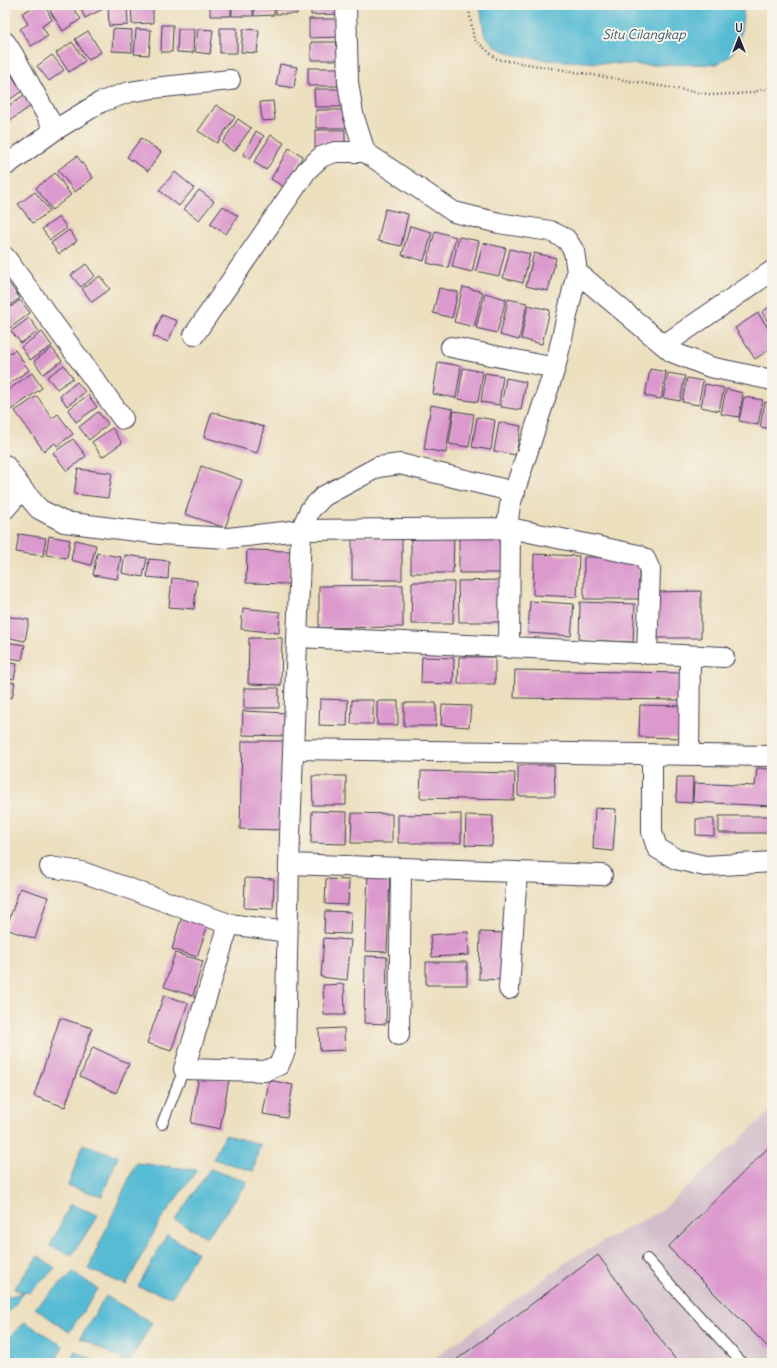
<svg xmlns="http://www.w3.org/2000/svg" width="777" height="1368" font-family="Delius,sans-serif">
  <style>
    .industrial { fill: #d1bdc9 }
    .water { fill: #56bbd4; stroke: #3c6e88 }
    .building { fill: #db99cd }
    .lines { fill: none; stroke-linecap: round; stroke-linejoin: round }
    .service-casing { stroke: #403e4f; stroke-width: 12 }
    .minor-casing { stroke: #403e4f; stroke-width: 22 }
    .path { stroke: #403e4f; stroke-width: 2.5; stroke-dasharray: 1 3; stroke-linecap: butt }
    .service { stroke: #fff; stroke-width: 10 }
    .minor { stroke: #fff; stroke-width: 20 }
    .labels { text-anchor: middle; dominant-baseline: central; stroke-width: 4; stroke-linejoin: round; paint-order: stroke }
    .water-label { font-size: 13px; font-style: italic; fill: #345871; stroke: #f7f3e8 }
  </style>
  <rect width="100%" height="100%" fill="#f7f3e8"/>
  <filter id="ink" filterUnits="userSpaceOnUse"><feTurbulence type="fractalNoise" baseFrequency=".025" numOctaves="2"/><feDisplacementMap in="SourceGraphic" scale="8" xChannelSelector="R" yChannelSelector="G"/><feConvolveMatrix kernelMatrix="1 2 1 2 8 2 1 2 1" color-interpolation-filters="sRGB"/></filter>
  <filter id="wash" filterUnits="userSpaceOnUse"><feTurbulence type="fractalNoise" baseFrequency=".012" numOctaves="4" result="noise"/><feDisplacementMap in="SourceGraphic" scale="16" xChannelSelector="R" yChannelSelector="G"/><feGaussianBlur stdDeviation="0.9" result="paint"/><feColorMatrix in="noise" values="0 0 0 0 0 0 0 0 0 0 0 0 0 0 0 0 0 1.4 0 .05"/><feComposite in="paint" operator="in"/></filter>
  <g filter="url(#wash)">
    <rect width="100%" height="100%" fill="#ecdfbe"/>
    <path class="industrial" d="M772,1110v253h-344l144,-105 90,-48z"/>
    <path class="water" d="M480,5h264l-4,37 -11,15 -12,7 -75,1 -94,-5 -33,-5 -20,-8 -11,-14z
      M225,1135l35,9 -7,27 -40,-12z
      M83,1144l35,12 -16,40 -34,-10z
      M136,1163l61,7 -37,51 -34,64 -38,-16z
      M210,1169l38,13 -41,55 -32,-17z
      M70,1204l28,11 -26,40 -22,-9z
      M167,1235l30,17 -25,45 -34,-10z
      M38,1256l17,12 -26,25 -4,-1 -20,25v-19l19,-6 -10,-3z
      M73,1272l25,17 -29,43 -34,-24z
      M106,1296l46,27 -23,40 -49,-25z
      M25,1322l38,24 -9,17h-43l-6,-4v-18z
      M75,1351l24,12h-31z"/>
    <g id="blocks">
      <path class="building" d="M38,5h7l7,15 -10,6 6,10 -17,10 -11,-17 8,-5 -6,-11z
        M58,5h13l10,14 -18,12 -13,-20z
        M79,5h23l1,4 -18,9z
        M108,5h19l1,20 -19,1z
        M131,5h22v18l-21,1z
        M210,5h21v11h-21z
        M232,5h21v11h-21z
        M254,5h20v10l-20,1z
        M276,5h21v9h-21z
        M311,5h29l1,9 -30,1z
        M309,19h30v18l-30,1z
        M162,25h11l-1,27h-11z
        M220,28h17v25h-17z
        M113,29l19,1v22l-20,-1z
        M136,29l15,1 -2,25 -15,-1z
        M178,29h16l-1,24 -16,-1z
        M198,29l15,1 -3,24 -15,-2z
        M243,29l16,1 -2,23 -16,-1z
        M88,31l13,21 -13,8 -13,-21z
        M72,42l13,19 -16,11 -13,-19z
        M311,42h30v18h-30z
        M52,55l12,15 -15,11 -12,-15z
        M280,64l17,3 -3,21 -18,-3z
        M308,68h30v18h-30z
        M12,76l10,15 -17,12v-22z
        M314,89h30v18h-29z
        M24,95l7,11 -26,18v-16z
        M273,101l2,19 -13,1 -2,-19z
        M216,105l19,12 -18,26 -19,-12z
        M316,110h29l1,18h-30z
        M238,119l13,9 -17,24 -12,-9z
        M315,130h30v18h-30z
        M256,131l8,5 -14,23 -7,-4z
        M271,135l13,8 -18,27 -12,-8z
        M141,138l20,14 -13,19 -21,-14z
        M289,148l14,8 -19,31 -13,-8z
        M77,156l16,22 -18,14 -17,-22z
        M175,172l19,16 -15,18 -20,-16z
        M55,173l16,22 -19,15 -16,-22z
        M199,190l15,11 -15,19 -15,-11z
        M35,192l15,19 -17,12 -15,-19z
        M223,206l15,10 -12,18 -16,-10z
        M385,209l23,5 -7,32 -23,-5z
        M59,217l8,11 -17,12 -8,-11z
        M410,226l22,6 -8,29 -22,-6z
        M69,230l8,11 -18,13 -8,-11z
        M435,231l21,6 -8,31 -21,-5z
        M459,237l20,4 -7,31 -20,-5z
        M483,243l23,5 -7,28 -23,-5z
        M510,249l20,5 -7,29 -20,-5z
        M534,253l22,5 -8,33 -22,-5z
        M86,264l9,12 -14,11 -10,-12z
        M100,276l10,13 -18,13 -10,-13z
        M9,283l11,15 -15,11v-23z
        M463,287l20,5 -9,35 -20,-5z
        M439,288l19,4 -6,26 -19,-5z
        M485,293l21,6 -9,34 -21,-5z
        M508,299l19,4 -8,37 -19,-5z
        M20,300l10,13 -20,15 -5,-7v-10z
        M528,305l22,5 -8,34 -21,-5z
        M772,305v23l-10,-16z
        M758,313l14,21v14l-17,11 -20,-31z
        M162,315l15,6 -9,21 -15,-6z
        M29,318l10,13 -18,12 -10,-12z
        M42,332l10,14 -22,14 -9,-13z
        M52,348l10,13 -19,13 -9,-13z
        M15,350l14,20 -24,17v-31z
        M438,362l23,4 -5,32 -23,-4z
        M64,365l9,13 -16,11 -10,-12z
        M463,368l20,4 -5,30 -20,-3z
        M650,369l16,3 -5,27 -16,-3z
        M32,373l10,15 -31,22 -6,-9v-9z
        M485,373l18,3 -4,29 -18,-3z
        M668,373l17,3 -5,25 -17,-3z
        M506,378l20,4 -5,28 -20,-3z
        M687,378l16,3 -5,24 -16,-3z
        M77,382l8,10 -18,14 -7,-10z
        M705,384l19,4 -5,23 -18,-4z
        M726,389l17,4 -4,24 -18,-3z
        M88,395l9,12 -21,15 -8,-12z
        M37,396l15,22 6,-4 15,20 -16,12 -2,-3 -11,8 -29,-40z
        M744,397l19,3 -5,25 -19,-4z
        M765,402l7,2v25l-12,-2z
        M431,405l22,4 -7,44 -22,-4z
        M454,411l20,3 -5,33 -20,-3z
        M98,412l10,12 -19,16 -10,-13z
        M212,412l52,15 -7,26 -53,-16z
        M477,417l18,3 -4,30 -19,-3z
        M499,422l22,4 -5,29 -22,-4z
        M112,428l10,15 -20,14 -10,-15z
        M73,439l13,17 -19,15 -14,-18z
        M201,466l41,14 -17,48 -40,-14z
        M78,469l34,4 -4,25 -34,-4z
        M19,534l27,4 -3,18 -27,-4z
        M49,536l21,4 -3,18 -21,-3z
        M352,536h50v44h-50z
        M411,536h43l-1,37h-42z
        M459,536l46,1v36h-46z
        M75,540l21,5 -5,20 -20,-5z
        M247,550l43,1 -1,33 -43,-1z
        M97,553l24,4 -4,22 -24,-4z
        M534,554l45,2 -2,41 -44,-2z
        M125,555l22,3 -4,19 -21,-4z
        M584,557h55v42h-55z
        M149,559l20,2 -1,18 -21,-2z
        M172,578l25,3 -3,28 -25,-2z
        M500,580v42h-41l-1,-41z
        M412,582h42l-1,42h-42z
        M403,585v42l-84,1v-42z
        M701,591v47h-43v-46z
        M530,601l44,3 -3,32 -43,-3z
        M580,602l55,2 -2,38 -54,-2z
        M243,608l37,4 -1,21 -38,-4z
        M5,616l24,4 -4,21 -20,-4z
        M249,638h33l-1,47 -33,-1z
        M5,642l20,3 -3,15 -17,-3z
        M422,657l32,1 -1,26 -32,-1z
        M459,657h36v27h-37z
        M5,662l12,2 -3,15 -9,-2z
        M515,670l167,3 -1,27 -167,-2z
        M5,681l10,2 -3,15 -7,-1z
        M244,688h35v20h-35z
        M320,699l28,1 -1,26 -28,-1z
        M352,700h21v24h-22z
        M377,701h21v24h-21z
        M404,703h32v23h-32z
        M442,705l29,1 -2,21 -28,-2z
        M640,705l44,1 -1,32 -44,-1z
        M243,711l45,2 -1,23 -45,-1z
        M242,741h43l-1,89 -44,-1z
        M518,765h36l1,31h-37z
        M757,768l15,1v37l-79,-4 1,-19 61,3z
        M421,771l94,2 -1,27 -94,-2z
        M312,776h34v29h-33z
        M677,777h16l-1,26 -16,-1z
        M595,808l21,1 -3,42 -20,-2z
        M312,811l35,1 -1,32 -35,-1z
        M352,813l40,1v29h-41z
        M461,814v29h-63v-28z
        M466,815l27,1 -1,30 -27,-1z
        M719,816h53v17h-53z
        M696,819h18v17l-18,-1z
        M368,872l22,1 -3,79 -22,-1z
        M245,878l29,1 -1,30 -29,-1z
        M326,879l23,1 -1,25 -23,-1z
        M20,888l28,9 -13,42 -29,-10z
        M325,911l26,1 -1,22 -26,-1z
        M183,913l26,8 -12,36 -25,-8z
        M468,932l1,23 -37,2 -2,-22z
        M480,932l24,1 -1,47 -24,-1z
        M324,938l27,2 -4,40 -26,-3z
        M175,953l28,8 -10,35 -29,-9z
        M365,956l22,1 -1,67 -22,-1z
        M426,962h41v23h-41z
        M344,984l1,31h-21l-1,-30z
        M164,995l24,8 -17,48 -24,-8z
        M60,1018l32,10 -27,79 -31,-11z
        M344,1028l1,22 -25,1 -1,-22z
        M93,1047l36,17 -13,29 -36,-17z
        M199,1075l30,5 -9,49 -29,-6z
        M269,1080l24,5 -6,33 -24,-4z
        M772,1144v207l-104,-104z
        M598,1255l80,108h-226z"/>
    </g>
  </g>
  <g filter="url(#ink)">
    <use href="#blocks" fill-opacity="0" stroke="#403e4f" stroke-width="1"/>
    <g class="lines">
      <g class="service-casing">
        <path id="service" d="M162,1124l22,-55
          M647,1259l95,104"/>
      </g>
      <g class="minor-casing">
        <path id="minor" d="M346,5l2,77 5,32 12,38 89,60 45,11 51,8 16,8 8,12 3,21 -22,96 -45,137 -2,14 2,9 -1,120
          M5,42l9,14 41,74
          M5,166l50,-36 46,-28 28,-10 25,-4 76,-8
          M5,257l118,162
          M577,272l95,80 38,15 62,13
          M194,335l113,-165 14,-13 14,-5h30
          M664,345l108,-74
          M451,347l104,21
          M5,465l17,24 17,20 25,13 96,12 68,4 73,-8 209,-2 128,27 7,4 5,11 -3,84
          M5,509l17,-20
          M297,637l427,20
          M294,749l478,7
          M652,754v78l5,16 19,11 29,7 67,-4
          M689,755l1,-99
          M289,864l313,11
          M50,867l32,5 147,52 58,8
          M229,924l-45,145 81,2 14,-6 6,-14 4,-187 12,-334 9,-20 14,-14 54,-29 22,-3 115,28
          M509,989l8,-117
          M399,1035l2,-167"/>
      </g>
      <path class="path" d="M468,5l6,34 23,20 217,36 36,-2 22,-6"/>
      <use href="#service" class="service"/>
      <use href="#minor" class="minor"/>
    </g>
  </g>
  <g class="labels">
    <g class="water-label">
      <text x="644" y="34">Situ Cilangkap</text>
    </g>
  </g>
  <rect width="777" height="1368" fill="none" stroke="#f7f3e8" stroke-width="20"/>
  <g transform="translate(739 38)" stroke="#f7f3e8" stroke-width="3" paint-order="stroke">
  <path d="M0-3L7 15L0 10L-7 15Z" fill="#22223b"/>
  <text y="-6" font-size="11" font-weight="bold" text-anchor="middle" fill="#22223b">U</text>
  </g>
</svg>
